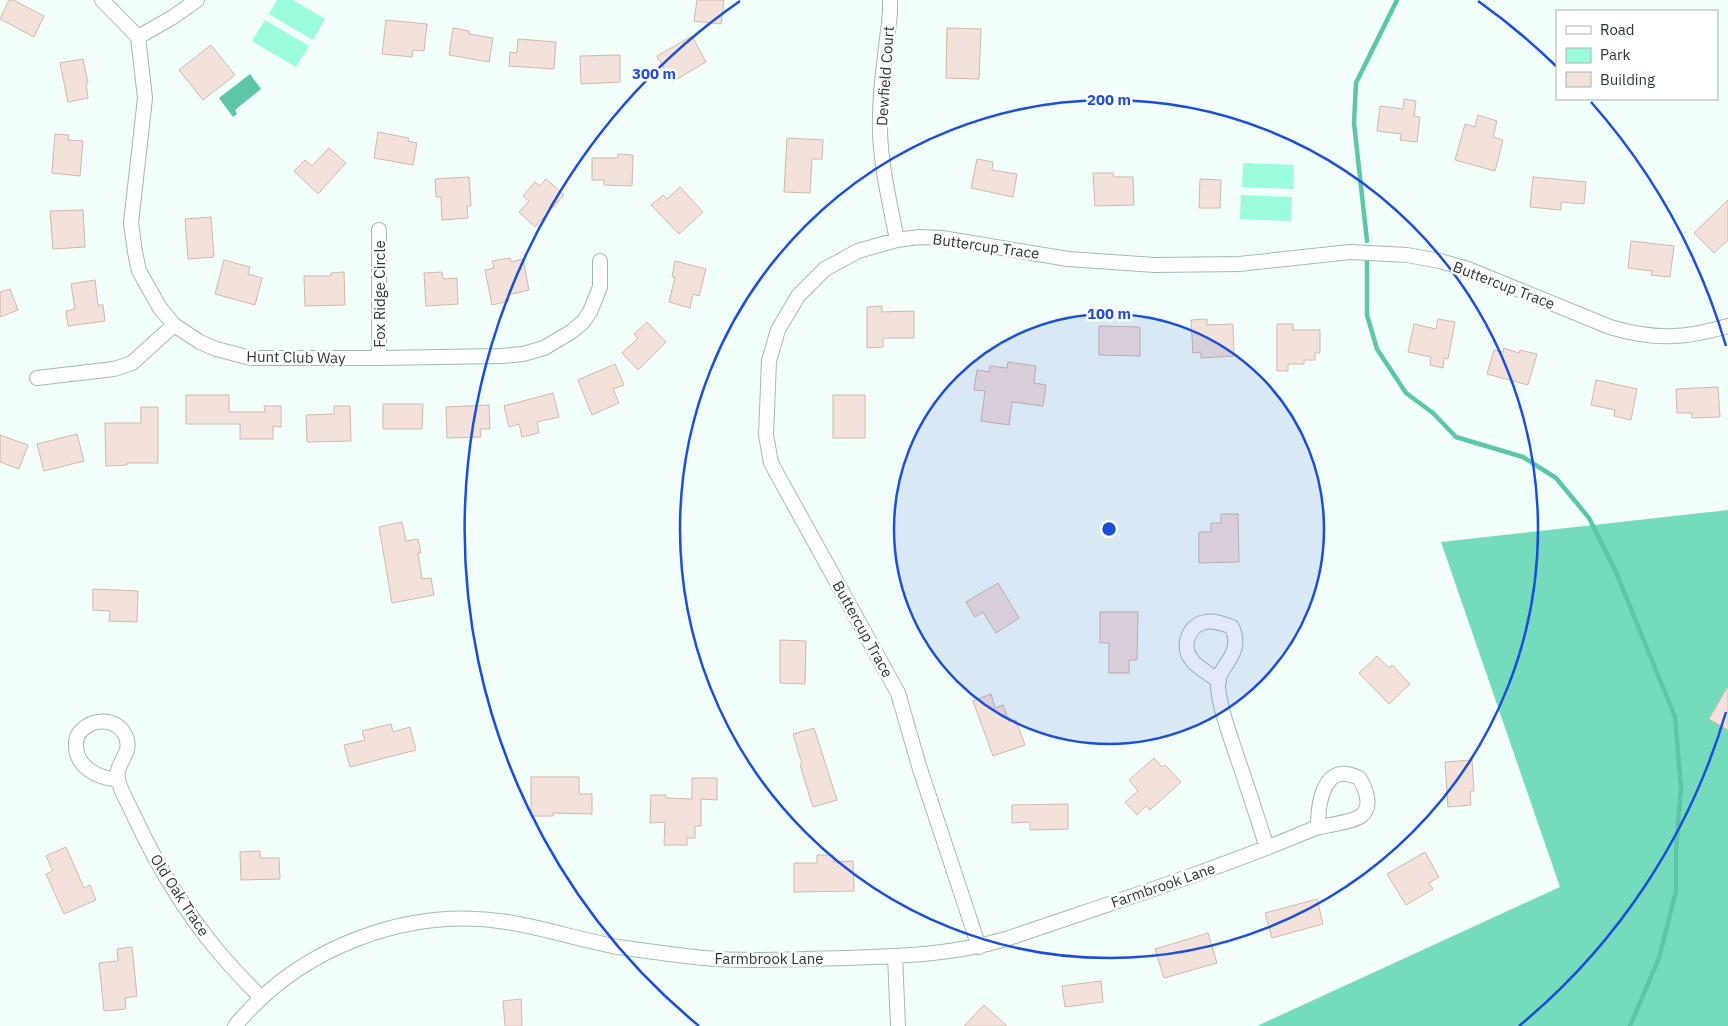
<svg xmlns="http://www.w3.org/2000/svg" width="1728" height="1026" font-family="'IBM Plex Sans',sans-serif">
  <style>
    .green { fill: #9afcdd }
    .forest { fill: #74dbbc }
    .water { fill: #5ec6a8 }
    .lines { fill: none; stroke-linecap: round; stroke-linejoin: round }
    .stream { stroke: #5ec6a8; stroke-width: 4.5 }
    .building { fill: #f3e2db; stroke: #d0b6ab }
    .minor-casing { stroke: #9fbbb1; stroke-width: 16 }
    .minor { stroke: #fff; stroke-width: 14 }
    .ring { fill: none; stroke: #1d4ed8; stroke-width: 2.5 }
    .labels { text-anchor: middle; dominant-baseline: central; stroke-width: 5; stroke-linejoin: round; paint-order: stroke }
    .street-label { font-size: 15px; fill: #2b3733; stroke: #fff }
    .centre { fill: #1d4ed8; stroke: #fff; stroke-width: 2.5 }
    .ring-label { font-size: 15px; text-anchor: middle; font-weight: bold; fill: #1d4ed8; stroke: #fff; stroke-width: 5; stroke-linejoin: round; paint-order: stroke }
  </style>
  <rect width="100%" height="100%" fill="#f2fefa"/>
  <path class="green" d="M277,0h16l32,19 -12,21 -44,-26z
    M265,20l44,26 -13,21 -44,-26z
    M1243,163l51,2 -1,24 -51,-2z
    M1241,195l51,2 -1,24 -51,-2z"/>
  <path class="forest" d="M1728,510v516h-471l303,-139 -119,-345z"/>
  <path class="water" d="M250,74l11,15 -26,21 2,4 -4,3 -14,-19z"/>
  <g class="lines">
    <path class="stream" d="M1367,241l-13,-118 2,-40 41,-83
      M1367,261v54l10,34 29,44 27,20 23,24 67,20 33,21 33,40 27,54 59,145 6,71 -5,63v40l-17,67 -29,68"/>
  </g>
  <path class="building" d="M9,0h4l31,16 -10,21 -34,-18z
    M697,0h27l-3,24 -27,-3z
    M386,20l41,4 -3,27 -11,-1 -1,7 -30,-3z
    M453,28l16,3v3l24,4 -4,24 -40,-7z
    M947,28l34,1 -2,50 -33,-1z
    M692,36l14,26 -34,20 -15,-26z
    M518,39l38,3 -2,27 -45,-3 1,-14 7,1z
    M211,45l24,30 -32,25 -24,-30z
    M620,55v27l-39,2 -1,-28z
    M83,59l5,24h-2l2,15 -20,4 -8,-39z
    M1404,99l12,2 -2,15 6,1 -3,25 -17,-2 1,-6 -24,-3 3,-25 23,3z
    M1478,115l19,6 -4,16 10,3 -8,31 -40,-11 10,-36 10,3z
    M378,132l31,6 -1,3 9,2 -4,22 -39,-7z
    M55,134l14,1 -1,5 15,1 -3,35 -28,-3z
    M787,138l36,2 -1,19h-10l-2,34 -26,-1z
    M329,148l17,15 -28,31 -24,-23 11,-11 7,6z
    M618,154l15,1 -1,31 -28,-1v-5h-12v-22h26z
    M977,159l16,3 -1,8 25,4 -4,23 -42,-9z
    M1093,173h20l1,4h19l1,28 -39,1z
    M469,177l2,29h-4l1,12 -26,2 -1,-23h-5l-1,-18z
    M1533,177l53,5 -2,22 -23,-2v8l-31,-3z
    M546,179l18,16 -29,32 -16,-15 10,-11 -6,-5 12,-14 5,4z
    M1200,179l21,1 -1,28h-21z
    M680,187l23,25 -24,22 -28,-29 12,-10 4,4z
    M1728,200v40l-14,13 -20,-20z
    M83,210l2,37 -32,2 -3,-38z
    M211,217l3,40 -26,2 -3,-40z
    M1631,241l43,5 -4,31 -19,-2 1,-4 -24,-3z
    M510,258l1,4 12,-3 6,31 -21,5 1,6 -17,4 -7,-35 9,-2 -2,-7z
    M224,260l26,7 -2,7 14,4 -7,27 -40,-11z
    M675,261l31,8 -7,27 -6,-2 -3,14 -21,-6 6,-25h-3z
    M344,272l1,33 -40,1 -1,-30h27v-3z
    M442,272l1,7 14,-1 1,26 -32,2 -2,-33z
    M95,280l3,25h5l2,16 -37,5 -2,-15 9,-2 -4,-25z
    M10,289l8,21 -18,7v-25z
    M882,306v6l32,-1v27h-31v9l-16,1v-41z
    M1207,319v6l26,-1 1,32 -33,2v-6l-8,1 -2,-33z
    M1438,319l17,3 -7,37 -4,-1 -1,10 -13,-3 1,-8 -23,-5 6,-28 22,5z
    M647,322l19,20 -28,28 -16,-17 16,-15 -4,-4z
    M1277,324h16v6h27v23h-5v7h-11v4h-16v7h-11z
    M1099,326l41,1v29l-41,-1z
    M1504,348l15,5 1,-3 17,4 -9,31 -41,-11 7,-24 9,2z
    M1008,362l28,4 -2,17 12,2 -3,21 -31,-4 -3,23 -28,-4 4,-30 -11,-1 3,-20 12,2 1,-6 17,2z
    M615,364l9,21 -11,4 6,14 -27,12 -14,-35z
    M1596,380l41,9 -6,31 -17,-4 1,-6 -24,-5z
    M1718,387l2,30 -28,1v-5h-15l-1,-24z
    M553,393l6,24 -22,5 2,11 -17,4 -3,-13 -10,3 -5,-21z
    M186,395h43v17h36l-1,-6h17v21l-8,-1v13h-33v-15h-54z
    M833,395h32v43h-32z
    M383,404h40l-1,25h-39z
    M489,405l1,24h-10l1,8 -34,1 -1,-31z
    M334,406h16l1,35 -44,1 -1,-27 28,-1z
    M141,407h17v56h-31v2l-21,1 -1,-43h36z
    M77,434l7,27 -40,10 -7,-27z
    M0,435l28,10 -9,24 -19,-7z
    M1221,514h17l1,48 -40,1v-31h12v-9h10z
    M402,522l4,19 12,-2 3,14h-3l4,26 9,-1 3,17 -42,8 -13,-76z
    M998,583l21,35 -23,15 -13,-21 -8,5 -9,-15z
    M93,589l45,2 -1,31 -28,-1 1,-10 -17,-1z
    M1100,612h38l-1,48h-8v13h-20v-30h-9z
    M780,640l26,1 -1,43 -25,-1z
    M1377,656l12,12 3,-3 18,19 -21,20 -30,-31z
    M1728,686v44l-19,-11z
    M991,694l4,14 8,-3 6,17 7,-2 9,25 -32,11 -20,-55z
    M391,724l2,8 17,-5 6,23 -66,17 -6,-22 21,-5 -3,-9z
    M814,728l23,72 -24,7 -13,-42 2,-1 -9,-30z
    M1154,758l8,9 3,-2 16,17 -31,28 -4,-4 -9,9 -12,-13 13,-11 -9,-11z
    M1472,760l2,31 -4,1 1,13 -23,2 -3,-45z
    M531,777h48v17h13v20l-39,-1v3h-22z
    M692,778h25v22l-16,-1v27h-6v12h-8v7h-23l1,-23 -15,1 1,-28h15v3l26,1z
    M1068,804v25l-38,1v-8l-18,1v-18z
    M66,847l18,41 6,-3 6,15 -32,14 -18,-40 7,-3 -7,-15z
    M260,851v7h19l1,21 -39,1 -1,-28z
    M1425,852l14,25 -10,6 4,6 -27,16 -19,-31z
    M817,855h16l1,7 19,-1 1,30 -60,1v-29h23z
    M1317,899l6,25 -51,14 -7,-25z
    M1208,933l9,30 -53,15 -9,-29z
    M132,947l5,49 -12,2 1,11 -22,2 -5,-48 19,-2 -1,-12z
    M1101,981l2,21 -38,5 -3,-21z
    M521,999l1,27h-17l-2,-25z
    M984,1005l23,21h-43z"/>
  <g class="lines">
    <g class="minor-casing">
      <path id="minor" d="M102,0l36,37 7,61 -14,125 4,29 4,19 21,37 14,17 26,17 16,7 35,9h128l122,-2 22,-2 21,-6 27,-16 12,-10 7,-10 10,-25v-26
        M890,0v13c-4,39 -11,78 -10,118 1,36 10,73 17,109
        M138,37l35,-20 24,-17
        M379,230v128
        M37,378l77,-9 18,-6 42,-38
        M1219,681c-9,-7 -22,-13 -28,-22 -10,-13 -2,-34 14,-37 9,-2 19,2 27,5 13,30 -16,38 -14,60 2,23 11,45 18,67 11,31 21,63 31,94
        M118,780c-20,-2 -43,-13 -42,-36 0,-5 1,-9 5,-13 12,-13 33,-13 43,2 12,20 -10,29 -6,46 2,12 12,27 17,39 22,47 49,92 82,132 14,17 29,32 44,48
        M979,947l-60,-181 -21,-73 -127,-230 -5,-28 3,-74 9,-31 20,-34 27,-27 33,-18 39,-11 22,-3 23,1 126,21 87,6 84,-1 111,-12 57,3 33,6 28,8 142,58c43,13 75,12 118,-1
        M895,956l3,70
        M235,1026c64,-78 172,-120 272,-104 37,6 74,18 111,25 28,4 57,8 85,11 47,4 95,1 142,0 56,-2 106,-3 161,-19 102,-35 207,-68 307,-110 13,-5 36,-5 48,-13 12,-9 5,-27 -2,-38 -35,-18 -41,24 -41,49"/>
    </g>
    <use href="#minor" class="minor"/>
  </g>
  <circle cx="1109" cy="529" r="215" fill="#1d4ed8" fill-opacity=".12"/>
  <g class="ring">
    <circle cx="1109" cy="529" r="215"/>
    <circle cx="1109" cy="529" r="429"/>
    <path d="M1726 712A644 644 0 0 1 1519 1026M699 1026A644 644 0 0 1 740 1M1478 1A644 644 0 0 1 1556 66M1591 102A644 644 0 0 1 1726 346"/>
  </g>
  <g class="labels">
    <g class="street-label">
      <text transform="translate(885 76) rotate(-86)">Dewfield Court</text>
      <text transform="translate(986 246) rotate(8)">Buttercup Trace</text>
      <text transform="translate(1504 285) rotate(21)">Buttercup Trace</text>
      <text transform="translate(379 294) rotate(-90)">Fox Ridge Circle</text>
      <text transform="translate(296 357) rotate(1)">Hunt Club Way</text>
      <text transform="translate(863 629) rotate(61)">Buttercup Trace</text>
      <text transform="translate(1163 885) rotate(-19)">Farmbrook Lane</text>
      <text transform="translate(180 895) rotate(57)">Old Oak Trace</text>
      <text x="769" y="958">Farmbrook Lane</text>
    </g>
  </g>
  <circle cx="1109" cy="529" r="8" class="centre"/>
  <g class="ring-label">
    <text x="654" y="79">300 m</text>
    <text x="1109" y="105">200 m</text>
    <text x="1109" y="319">100 m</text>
  </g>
  <rect x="1556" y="10" width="162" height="90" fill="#ffffff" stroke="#aaafad"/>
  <rect x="1566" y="26" width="25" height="8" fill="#ffffff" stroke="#aaafad"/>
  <text x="1600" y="35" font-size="15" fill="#2b3733">Road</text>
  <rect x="1566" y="48" width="25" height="15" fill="#9afcdd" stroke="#aaafad"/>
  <text x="1600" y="60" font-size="15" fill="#2b3733">Park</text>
  <rect x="1566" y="72" width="25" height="15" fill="#f3e2db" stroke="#aaafad"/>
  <text x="1600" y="85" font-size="15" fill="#2b3733">Building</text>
</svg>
